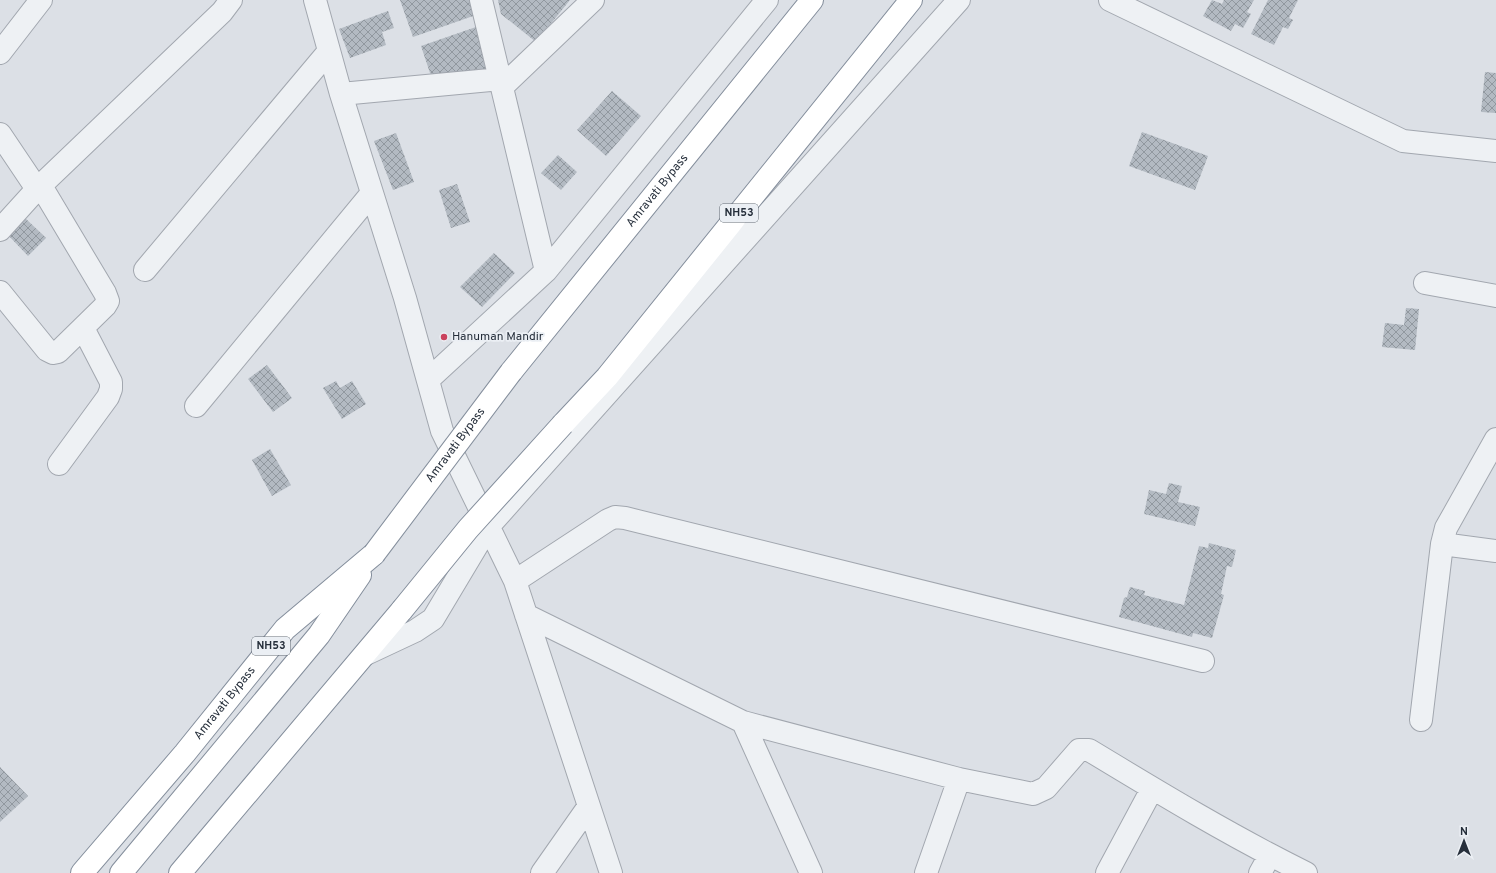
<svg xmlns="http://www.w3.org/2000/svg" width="1496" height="873" font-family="Overpass,sans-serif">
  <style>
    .building { fill: url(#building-cross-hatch) }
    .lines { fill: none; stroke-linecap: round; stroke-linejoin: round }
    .minor-casing { stroke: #a2a7af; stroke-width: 24 }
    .highway-casing { stroke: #848e9c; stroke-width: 24 }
    .minor { stroke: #eef1f4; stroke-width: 22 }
    .highway { stroke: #fff; stroke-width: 22 }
    .highway-bridge-casing { stroke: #848e9c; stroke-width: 24; stroke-linecap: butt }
    .highway-bridge { stroke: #fff; stroke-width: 22 }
    .poi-dot { fill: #ca425d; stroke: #ebeff4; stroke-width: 1.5 }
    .labels { text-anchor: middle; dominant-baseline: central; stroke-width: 3.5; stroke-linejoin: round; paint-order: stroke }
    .shield { fill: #ebeff4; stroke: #616972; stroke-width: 1 }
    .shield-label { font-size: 11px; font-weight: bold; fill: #262f3b }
    .street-label { font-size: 12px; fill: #262f3b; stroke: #ebeff4 }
    .poi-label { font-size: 12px; fill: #262f3b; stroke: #ebeff4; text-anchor: start }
  </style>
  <defs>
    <pattern id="building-cross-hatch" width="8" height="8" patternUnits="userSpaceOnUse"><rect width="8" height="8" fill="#b3bac2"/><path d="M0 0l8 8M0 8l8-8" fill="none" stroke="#91989f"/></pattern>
  </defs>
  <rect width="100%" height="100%" fill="#dce0e6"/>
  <path class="building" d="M400,0h70l6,15 -63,22z
    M498,0h72l-34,42 -35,-28z
    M1212,0l10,4 2,-4h30l-7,12 4,2 -8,14 -8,-4 -4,7 -28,-15z
    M1268,0h30l-9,18 4,2 -5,9 -5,-2 -9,18 -23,-11z
    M388,11l6,17 -12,4 4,13 -36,13 -11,-29z
    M476,27l14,40 -46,16 -14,-10 -9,-27z
    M1485,72l11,1v40l-15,-1z
    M612,91l29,25 -35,40 -29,-26z
    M1142,132l66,24 -13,34 -66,-24z
    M396,133l18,49 -21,8 -19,-49z
    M558,155l19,17 -16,18 -20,-17z
    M457,184l13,38 -19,6 -12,-38z
    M25,218l21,20 -18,18 -20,-21z
    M494,253l21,20 -33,34 -22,-20z
    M1406,308l13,1 -4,41 -33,-3 3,-24 19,2z
    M267,365l25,33 -19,14 -25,-33z
    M336,381l4,7 12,-7 14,23 -24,15 -19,-31z
    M270,449l21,36 -19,11 -20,-36z
    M1169,483l13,3 -4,16 22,5 -5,19 -51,-12 5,-24 17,4z
    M1209,543l27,7 -4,17 -5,-1 -6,28 3,1 -12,43 -19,-5 -1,4 -73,-20 5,-19 3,-1 3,-10 15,4 -1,4 40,10 15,-59 9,2z
    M0,767l28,29 -28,26z"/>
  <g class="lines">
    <g class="minor-casing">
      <path id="minor" d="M315,0l26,94 64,204 37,133 73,150 96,292
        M481,0l65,271
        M1110,0l293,141 93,10
        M0,53l41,-53
        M503,86l90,-86
        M341,94l160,-15
        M0,134l37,55
        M0,230l37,-41 185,-177 9,-12
        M145,270l184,-219
        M1425,283l71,13
        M0,292l47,58 6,3 5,-1 47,-46 3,-5 -3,-8 -64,-107
        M428,380l118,-109 221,-271
        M196,406l176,-213
        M59,464l49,-67 3,-8v-7l-28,-54
        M1442,544l54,7
        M515,581l93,-61 7,-3 10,1 578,143
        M526,615l217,107 216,57 74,15 13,-6 33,-38h10c71,43 142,86 217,123
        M366,654l49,-23 18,-12 55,-92 471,-527
        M1421,720l21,-176 4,-16 50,-89
        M743,722l68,151
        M542,873l47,-67
        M926,873l33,-94
        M1107,873l45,-84
        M1260,873l10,-18"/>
    </g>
    <g class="highway-casing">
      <g id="highway">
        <path id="s1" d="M511,372l301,-372"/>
        <path d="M563,424l44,-47 304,-377"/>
        <path id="s2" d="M82,873l103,-120 100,-124 89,-75"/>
        <path d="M121,873l198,-238 41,-60"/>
        <path d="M180,873l222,-263"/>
      </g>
    </g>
    <use href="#minor" class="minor"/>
    <use href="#highway" class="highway"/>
    <g class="highway-bridge-casing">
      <g id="highway-bridge">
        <path id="s3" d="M374,554l137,-182"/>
        <path d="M402,610l66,-81 95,-105"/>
      </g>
    </g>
    <use href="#highway-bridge" class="highway-bridge"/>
  </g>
  <circle class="poi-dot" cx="444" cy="337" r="4"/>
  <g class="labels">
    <g class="shield">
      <rect x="720" y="204" width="38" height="18" rx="3"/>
      <rect x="252" y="637" width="38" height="18" rx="3"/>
    </g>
    <g class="shield-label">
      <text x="739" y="213">NH53</text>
      <text x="271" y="646">NH53</text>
    </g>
    <g class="street-label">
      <text stroke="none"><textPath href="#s1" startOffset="233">Amravati Bypass</textPath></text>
      <text stroke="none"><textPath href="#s3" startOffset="136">Amravati Bypass</textPath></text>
      <text stroke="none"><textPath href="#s2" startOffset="222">Amravati Bypass</textPath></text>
    </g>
    <g class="poi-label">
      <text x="452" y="337">Hanuman Mandir</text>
    </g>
  </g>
  <g transform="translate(1464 841)" stroke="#ebeff4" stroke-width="3" paint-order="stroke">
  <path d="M0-3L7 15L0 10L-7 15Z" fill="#262f3b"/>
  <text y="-6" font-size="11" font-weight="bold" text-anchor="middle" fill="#262f3b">N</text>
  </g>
</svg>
